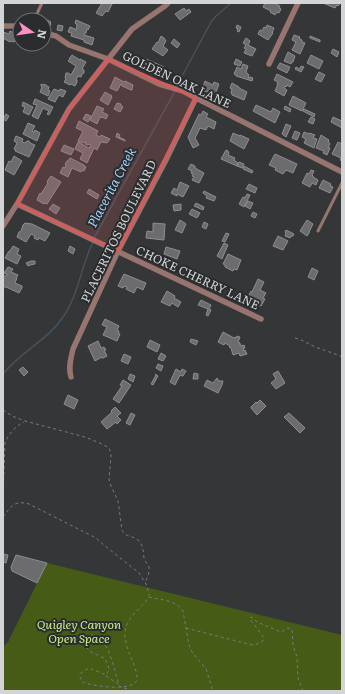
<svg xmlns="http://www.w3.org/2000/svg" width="345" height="694" font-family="Literata,serif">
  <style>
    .green { fill: #465b16 }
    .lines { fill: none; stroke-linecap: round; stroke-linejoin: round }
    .stream { stroke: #44525d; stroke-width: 1.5 }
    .building { fill: #6c6c6e; stroke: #8e8d90 }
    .path { stroke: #787a7b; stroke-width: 1; stroke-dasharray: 3 3; stroke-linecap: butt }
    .lane { stroke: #97746d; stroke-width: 3 }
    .street { stroke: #97746d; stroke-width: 5.5 }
    .marked { fill: #d55c5c; fill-opacity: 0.2; stroke: #d55c5c; stroke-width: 3; stroke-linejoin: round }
    .labels { text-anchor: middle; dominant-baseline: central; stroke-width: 4; stroke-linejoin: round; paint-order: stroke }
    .street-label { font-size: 12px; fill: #d2d4d5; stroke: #2a2c2e }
    .park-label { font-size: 12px; font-style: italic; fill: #c8eb88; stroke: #2a2c2e }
    .water-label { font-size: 13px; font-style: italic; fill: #a1d3fe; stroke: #2a2c2e }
  </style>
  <rect width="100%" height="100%" fill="#343638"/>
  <path class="green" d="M47,563l295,72v56h-339v-45l5,-4z"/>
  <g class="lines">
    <path class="stream" d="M177,88l3,-8 31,-58 5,-6 15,-13
      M94,238l81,-147
      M3,374c17,-22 45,-34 60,-57 16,-23 18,-51 30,-75"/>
  </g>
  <path class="building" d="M102,3h9l1,1 -4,8 -2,-1 -4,5 -6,-3z
    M265,3h9l6,3 -1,2 2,1 -2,4 -2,-1 -2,3 -5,-3 1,-1 -8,-4z
    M323,3h15l2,1 -2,2 -1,-1 -2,3z
    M184,8l2,3 3,-2 2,3 -11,8 -5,-6z
    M47,20l4,2 -1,1 1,1 -2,3 -5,-4z
    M76,20l14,6 -2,4 -1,-1 -1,4h-1l-1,2 10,3 -2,7 -8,-3v-2l-13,-4 1,-3 -4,-1 2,-5 5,2v1h1l1,-5 -2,-2z
    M58,25l5,1 -1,5 -5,-1z
    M237,25l4,2 -2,5 -2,-1 1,-2 -2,-1z
    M267,25l7,3 -2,5h1l-5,7 -10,-6 2,-4 2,1 2,-4 2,1z
    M10,31l7,3 -3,8 -4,-1v1l-7,-4v-6l6,2z
    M294,35l6,2 -1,1 3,2v2l3,1 -5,11 -8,-4 4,-8 -4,-2z
    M161,36l3,2 2,3 -3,5 5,4 -5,6 -11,-7 5,-7 1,1z
    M310,36l10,4v2l-10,-4z
    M246,38l4,3 -2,4 8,4 -4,7 -8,-3 2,-4 -2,-1 2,-3 -3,-2z
    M174,39l6,5 -3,4 -6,-5z
    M333,49l6,3 -2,5 -6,-4z
    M288,52l7,4 -2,6h-1l-1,2 -7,-3z
    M72,55l8,5v-1l6,3 -4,7 2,1v3l-2,1 -1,3 -3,-1 -2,4h1v2l-2,4 -4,-2 -1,1 -6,-3 2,-3 -1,-1 1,-5h2l3,2 5,-9 -8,-5 2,-2h-1z
    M311,55l12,6 -4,8 -12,-6z
    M144,58l20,9 -4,7 -19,-8z
    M236,59l6,3 -2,4 -6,-2z
    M280,63l10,4 -3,6 -10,-5z
    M243,64l5,2 -2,6 3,3 -1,3h2v-1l3,1 -1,3 -16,-5v-1l-2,-1 3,-7 4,2z
    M301,66l3,1 -3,5 -6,-3 1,-2 4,2z
    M319,72l6,3 -4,7 -6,-3z
    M277,74l16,8 -3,5 -3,-2 -1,2 -1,-1 -1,2 3,2 -3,6 -9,-5 3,-7h-1l1,-2 -4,-2z
    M115,77l9,5 1,-1 8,4 -1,5h-1l-9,-4v-1l-1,-1 -4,7 -7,-3z
    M205,81l8,4 1,-3 5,2 -4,11 -13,-5z
    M232,83l7,4v1l8,4 -3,8 -12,-5v-1l-1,-1 1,-4 -2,-1z
    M41,84l2,1 1,-1 5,3 -1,3 2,1 -2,5 -8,-4 2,-5 -1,-1z
    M54,89l5,2 1,-2 6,2 -3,6 -4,-2 -4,7 -7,-3z
    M105,92l7,4 -1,1h1l-4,8 -8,-5z
    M293,96l13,7 -4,8 -13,-6z
    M35,99l18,8 -4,8 -2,-1 2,-3 -6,-3 -5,11 -6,-3 5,-11 -4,-1z
    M23,102l10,5 -4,8 -6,-3 2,-5 -3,-1z
    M117,103l4,1v2l2,1 -3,5 -6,-3z
    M256,105l15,7 2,-4 7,4 -5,11 -22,-12z
    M97,106l7,3 -2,3 6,3 -2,4 -4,-2 -1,1 -1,-1 -3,7 -7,-4z
    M285,106l6,3 -1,3 -6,-3z
    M304,109l11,5 -1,3 -11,-6z
    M203,111l5,3 -2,3 10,5 -2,7 -6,-3 -2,4 -6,-2 -5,10 4,7 -6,3 -5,-11 11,-23 2,1z
    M6,114l3,2 -3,5 -3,-2z
    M86,114l5,2 -3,6 -5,-3z
    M311,117l4,2 -2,5 -5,-2z
    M333,117l9,4v7l-11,-6z
    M79,121l19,10 -2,4 4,2 1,-2 9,4 -3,4 -6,-1 -4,8 -3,-2 -7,15 -7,-4 3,-6 -8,-4 3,-7 11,6 2,-3 -2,-1 -1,1 -3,-1 1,-2h-2l-1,1 -5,-2 5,-10 -7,-3z
    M28,123l7,3 -3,5 2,1 1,-2 5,3 -3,8 -14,-7z
    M286,124l5,2 -5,11 -4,-3z
    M295,131l5,2 -3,7 -5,-2z
    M304,132l5,2v-1l6,2 -2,3 4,1 -3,9 -10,-5 2,-4 -4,-2z
    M117,133l3,2 -1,2 6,3v1l-9,-4z
    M233,133l7,3v-1l9,4 -5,10 -14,-8z
    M321,135l8,5 -1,1 2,3 -2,3 2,1 -3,7 -4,-2 1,-2 -8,-3z
    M16,136l7,3 -1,3 3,1 2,-2h2l1,2 5,2 -6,12 -14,-6 1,-1 -2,-1 3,-6 -3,-2z
    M338,142l4,2v17l-2,-1 1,-2 -9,-4z
    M64,145l10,4 -3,6 -10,-4z
    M226,150l2,1 1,2 -1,2 7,3 -1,2 4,3 -1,3 -16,-7z
    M275,154l22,10 -4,9 -7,-3 -3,4 -8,-4 1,-2 -7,-3z
    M14,156l8,5 -8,14 -9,-5 4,-9 2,1z
    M70,158l14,7v1l2,1 -2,4 -2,-1 -1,2 -9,-4 -4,9 -8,-4 3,-6 2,1 1,-3 -1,-1 2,-3h1z
    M239,162l5,2 -2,4 -5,-2z
    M191,164l4,2v2l9,5 -5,10 -7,-3 2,-3 -2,-1 1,-2 -2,-1 1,-2 -4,-2z
    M244,166l9,5 -1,2 -9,-4z
    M311,170l3,1 -2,4 1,1v1l5,3 -2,5 -4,-2 -2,4 -8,-4 5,-10 2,1z
    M51,176l10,6 -14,22 -2,-1 -1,1 -7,-4 3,-7 1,1 7,-11 -1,-1 1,-2z
    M323,180l8,4 -1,2 3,1 -3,6 -11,-5z
    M180,182l9,4 -6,11 -6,-3v2l-6,-3 3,-5 3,2z
    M249,184l8,4 -2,5 -9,-4z
    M89,189l10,6 -2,4 -10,-6z
    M204,191l12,6 -2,4 -8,-3 1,-2 -4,-3z
    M247,194l3,1 -6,12 -5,-3 4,-7 2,1z
    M248,201l5,2 -3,6 -5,-3z
    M196,203l8,4 -1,3 -9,-4z
    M53,204l7,4 -4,6 -7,-5z
    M181,204v6l-7,1 -1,-6z
    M192,209l8,4 -3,5 -8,-4z
    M253,212l4,2 -2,4 -4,-2z
    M180,220l6,4 -4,9 -7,-3z
    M307,220l6,4 -3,6 -1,3 -2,3 -7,-5z
    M204,222l4,2 -2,5 -4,-2z
    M25,223l7,1 18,9 -5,8 -6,-3 -1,2 -4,-2 1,-2 -4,-2 -5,8 -9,-5 2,-5 2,-1 2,-6z
    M153,223l12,1 -1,16 -18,-2 1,-7 6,1z
    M286,230l8,4 -1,2h-1l-2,2 -5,-2 1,-3 -1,-1z
    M226,233l3,1 -4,8 -3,-1z
    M278,236l10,5 -5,9 -10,-4z
    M224,243l4,2 -6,14 -5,-3z
    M13,246l6,3 -2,5 4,2 -4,8 -12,-6 4,-7h1z
    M70,246l5,3 -2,5 -5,-3z
    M166,247l14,4 -3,8 -13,-5z
    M228,254l13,6 -4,10 -3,-1 -1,2 -8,-4v-2l-2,-1z
    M31,261h4v3l-5,1 -2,1 -2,-3z
    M8,267l5,2 -2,3 7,3 -2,3h1l-2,5 7,3v2l-3,5 -13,-6h-3v-11h3l1,-2 -3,-1z
    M312,268l6,3 -4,9 -6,-3z
    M124,274l22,9 -3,7 -6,-3 -3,6 -8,-4 1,-2 -3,-1 -1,2 -5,-2z
    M258,279l6,3 -4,8 6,3 -3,5 2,1 -4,7 -14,-7 4,-8 1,1z
    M167,291l8,5 -1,2 7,4 -3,5 -6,-4 -2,3 -9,-4z
    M201,300l10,5 -2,4 2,1 -3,6 -2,-1 2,-6 -10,-4z
    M105,319l14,7 -2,4 2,1 -1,2 2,1 -3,7 -14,-6 4,-8 -5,-2z
    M223,332l11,6 1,-1 1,1 1,-2 3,1 -2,5 2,1v1l1,2 3,-1 1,3h-2l1,3 1,-1 2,4 -7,2 -1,-3 -6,2 -2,-7 -2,-1 1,-1 -5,-3 -1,2 -6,-3z
    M191,339l7,2 -2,4 -6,-3z
    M150,340l10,5 -3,7 -10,-5z
    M98,341l3,7 3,-1 2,3h-2l3,6 -4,2h-1v-1l-7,4 -7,-15z
    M161,353l5,3 -3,5 -5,-2z
    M124,354l7,3 -3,7 -7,-3z
    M158,364l5,2 -2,5 -5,-3z
    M23,367l5,5 -4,4 -5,-6z
    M176,369l5,3 1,-3 4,2 -3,5h-1l-2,-1 -5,10 -5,-3z
    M278,371l7,12 -9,6 -5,-6 5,-4 -3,-5z
    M194,373l4,1v5h-5z
    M130,374l5,2 -2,6 -5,-3z
    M155,374l3,2 -5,9 -2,-1 5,-9z
    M217,378l2,3h4l-1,4 -4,8 -14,-7 3,-6 6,3z
    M123,380l8,5 -12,18 -6,-4 9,-13 -2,-1z
    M68,395l10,5 -4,9 -10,-5z
    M260,400l6,6 -9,9 -6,-7v-1l5,-5 1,1z
    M115,407l6,6 -4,3 4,4 -4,4 -1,-2 -9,7 -6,-7 11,-10 -1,-1z
    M131,413l4,2 -5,10 -4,-2z
    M289,413l16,15 -5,5 -16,-16z
    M3,554l5,1 -2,8 -3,-1z
    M16,555l31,8 -10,20 -25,-12 -1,-4z"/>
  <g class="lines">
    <path class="path" d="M295,338c8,2 15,7 23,10 8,3 16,5 24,9
      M3,410l9,6 13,5 60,16 17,7 7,4 2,5v3l-2,24 2,6 7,15 4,29c4,8 10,5 16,10 6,6 5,11 6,18 1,4 4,6 5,9 1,5 -2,11 -4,16
      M3,499l2,-56c4,-10 10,-16 19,-21
      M3,517c8,-11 12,-17 26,-13l67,34 8,7 35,28 7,11 3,9v3
      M149,597c12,3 27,3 34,14l6,34 3,7 14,17 7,22
      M186,628l62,16 6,1 8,-3 2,-4 -14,-19 1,-2 2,1 4,4 24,10 7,-4 4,1 1,16 4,12 1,21 5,13
      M106,676l12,8
      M127,689l-6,-2 -2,-2c-5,-15 -10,-50 -29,-50l-4,5v7l5,5 13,6 4,6 1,6 -3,5 -17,-7 -8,5 -1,4 2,5c11,4 58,12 55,-6 -2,-14 -13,-28 -12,-44 2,-16 16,-23 24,-35"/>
    <path class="lane" d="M34,20l8,-17
      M318,231l24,-48"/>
    <path class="street" d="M3,26h17
      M44,33l12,3 13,9 39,14 51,25 24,7 13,7 146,74
      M269,64l29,-61
      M17,204l244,115
      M3,226l14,-22 52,-95 63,-80 33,-23 3,-3
      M71,377c-3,-9 0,-19 2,-28l45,-98 48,-91 30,-62"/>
  </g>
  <path class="marked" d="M108,59l88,39 -78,153 -101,-47 52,-95z"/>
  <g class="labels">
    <g class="street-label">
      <text transform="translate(177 79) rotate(25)">GOLDEN OAK LANE</text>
      <text transform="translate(118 231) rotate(-64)">PLACERITOS BOULEVARD</text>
      <text transform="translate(198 277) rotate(25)">CHOKE CHERRY LANE</text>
    </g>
    <g class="park-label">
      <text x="79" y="624">Quigley Canyon<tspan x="79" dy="14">Open Space</tspan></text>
    </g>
    <g class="water-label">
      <text transform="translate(111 187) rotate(-62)">Placerita Creek</text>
    </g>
  </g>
  <rect width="345" height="694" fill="none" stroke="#d2d4d5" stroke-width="8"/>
  <g transform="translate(32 32) rotate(103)"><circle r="19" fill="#2a2c2e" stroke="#6d6f71"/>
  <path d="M0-3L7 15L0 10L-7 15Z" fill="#fc8fc3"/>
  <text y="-6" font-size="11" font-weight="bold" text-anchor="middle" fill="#d2d4d5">N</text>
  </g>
</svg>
